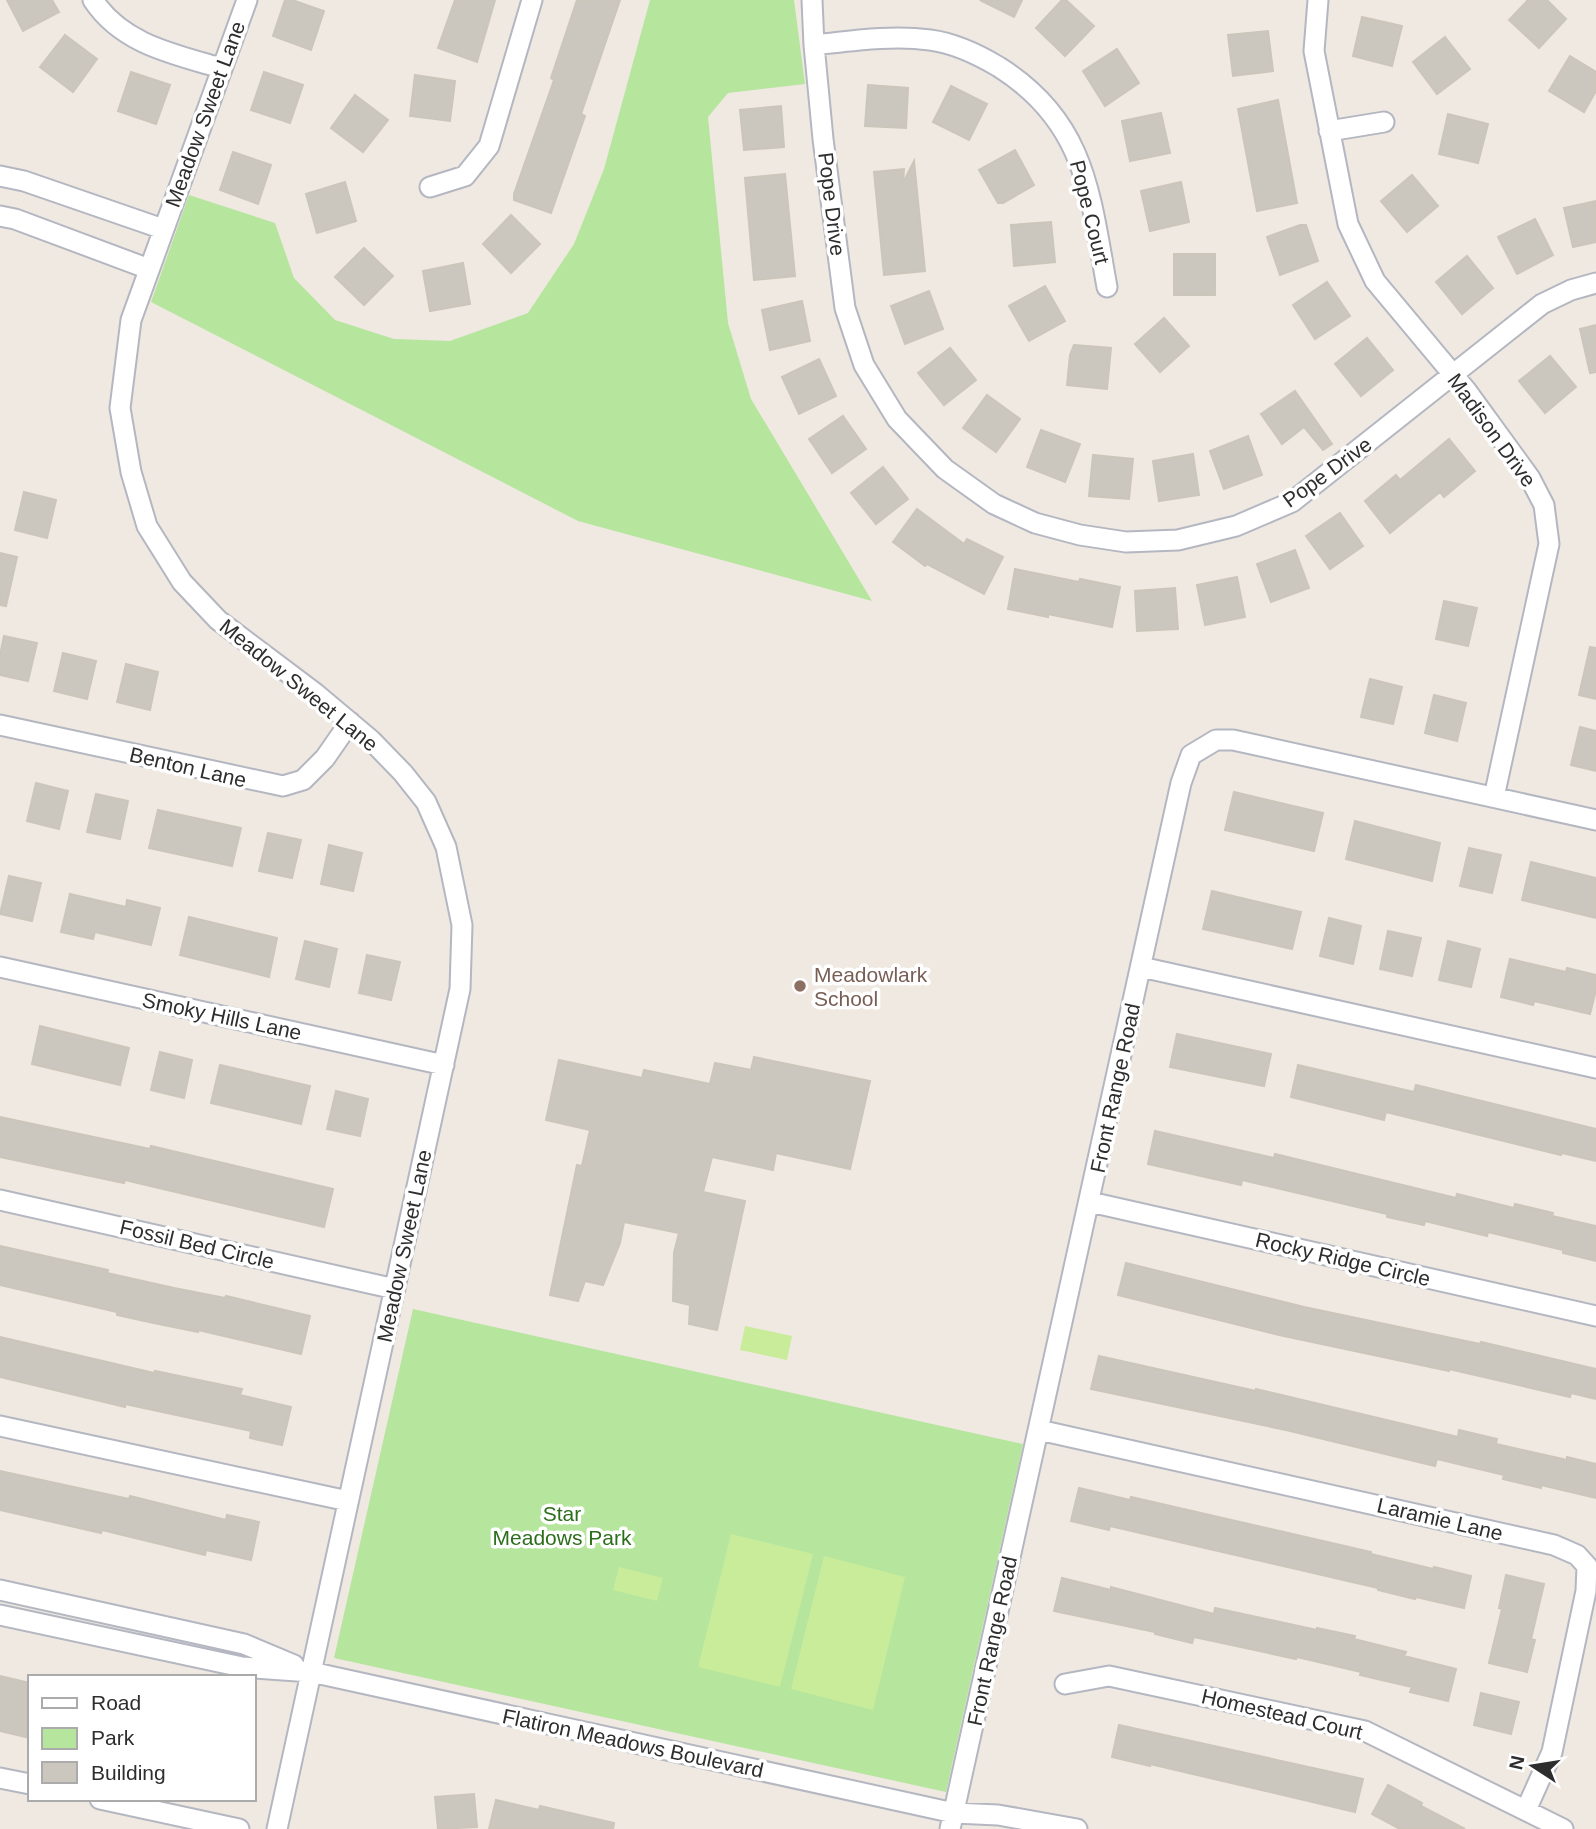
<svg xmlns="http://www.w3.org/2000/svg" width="1596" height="1829" font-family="Helvetica,sans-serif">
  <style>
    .green { fill: #b6e59e }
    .pitch { fill: #c9ec9a }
    .building { fill: #cbc7bf; stroke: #cbc5ba; stroke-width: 2 }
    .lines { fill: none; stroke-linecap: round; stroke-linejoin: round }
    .minor-casing { stroke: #b4b7c1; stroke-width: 23 }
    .minor { stroke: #fff; stroke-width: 19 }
    .education-dot { fill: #8d6e63; stroke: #fff; stroke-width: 2.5 }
    .labels { text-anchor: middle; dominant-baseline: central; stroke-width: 7; stroke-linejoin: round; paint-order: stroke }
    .street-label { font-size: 21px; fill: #2e2e2e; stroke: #fff }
    .education-label { font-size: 21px; fill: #785e54; stroke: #fff; text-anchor: start }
    .park-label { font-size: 21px; fill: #2c6e1b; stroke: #fff }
  </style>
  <rect width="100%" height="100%" fill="#efe9e1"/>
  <path class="green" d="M650,0h144l11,84 -77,9 -20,24 20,206 23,76 121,202 -294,-80 -427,-219 38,-107 86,28 19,55 41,42 59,19 56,2 78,-28 46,-69 30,-75z
    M413,1309l610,135 -77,348 -612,-134z"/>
  <path class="pitch" d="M745,1326l47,10 -5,24 -47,-10z
    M731,1534l82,20 -33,133 -82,-20z
    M824,1556l81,21 -32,133 -82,-21z
    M619,1567l44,11 -6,23 -44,-11z"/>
  <path class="building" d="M7,0h45l7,12 -36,19z
    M285,0h7l32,11 -13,39 -38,-14z
    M455,0h40l-18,62 -39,-14z
    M577,0h43l-39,114 4,2 -34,97 -37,-13v-6l40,-114 -3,-2z
    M980,0h42l-8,17z
    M1062,0h4l28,26 -29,30 -29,-28z
    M1528,0h19l19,19 -27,29 -30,-28z
    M1362,17l40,9 -10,40 -39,-10z
    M1268,31l5,40 -40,5 -5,-41z
    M65,35l32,24 -24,33 -33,-25z
    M1445,37l25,32 -33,25 -24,-32z
    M1117,49l22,34 -34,23 -22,-35z
    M1570,56l26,16v19l-12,21 -35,-21z
    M131,72l39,13 -14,39 -38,-13z
    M264,72l39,13 -13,38 -39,-13z
    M415,75l40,6 -5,40 -40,-5z
    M868,85l40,3 -2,40 -41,-2z
    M951,86l36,18 -18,36 -36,-18z
    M355,95l33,25 -25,32 -32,-24z
    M1278,100l19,103 -40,8 -19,-102z
    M781,106l3,41 -40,3 -4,-40z
    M1161,113l9,40 -40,8 -8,-40z
    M1448,114l40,10 -10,39 -39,-9z
    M1015,150l19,35 -31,18h-5l-19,-33z
    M233,152l38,13 -13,39 -38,-14z
    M914,161l11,110 -41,4 -10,-103 30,-3 -1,14z
    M785,174l10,102 -41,4 -9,-102z
    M1412,175l26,31 -31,26 -26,-31z
    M345,182l11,39 -39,12 -11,-39z
    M1181,182l8,40 -39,9 -9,-40z
    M1596,201v41l-23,5 -9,-39z
    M511,215l29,29 -29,29 -28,-29z
    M1535,219l18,36 -36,19 -19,-37z
    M1051,222l4,40 -41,4 -3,-41z
    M1300,225h6l12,36 -38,14 -13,-38z
    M364,248l29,28 -29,29 -29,-28z
    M1174,254h41v41h-41z
    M1467,256l26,32 -31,26 -26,-32z
    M463,263l7,41 -40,7 -7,-40z
    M1327,282l23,34 -35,23 -22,-34z
    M1045,286l20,35 -36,20 -20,-35z
    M929,291l14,38 -38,15 -14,-38z
    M802,301l8,40 -40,9 -8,-40z
    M1164,318l25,28 -29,26 -25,-28z
    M1596,325v47l-6,1 -10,-44z
    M1367,338l26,32 -32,26 -26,-32z
    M1074,345l37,3 -4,41 -40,-4 3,-30z
    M950,348l26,32 -32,25 -26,-32z
    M1550,356l26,31 -31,26 -26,-32z
    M819,359l17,37 -37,18 -17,-37z
    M1295,391l37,53 -9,6 -19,-23 -22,17 -21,-30z
    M987,395l33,24 -24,33 -33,-24z
    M843,416l23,33 -34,24 -23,-34z
    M1041,430l39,14 -15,38 -38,-15z
    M1248,436l14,39 -38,14 -14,-38z
    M1449,439l26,32 -31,26 -4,-5 -50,41 -25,-32 31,-26 4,5z
    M1193,454l6,41 -40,6 -6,-40z
    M1093,455l40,4 -4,40 -40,-3z
    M883,467l25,32 -32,25 -25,-31z
    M24,492l32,8 -9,38 -32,-8z
    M917,509l47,35 3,-5 36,18 -19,37 -57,-30 -2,2 -32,-24z
    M1340,513l23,33 -33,23 -24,-33z
    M1295,550l14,38 -38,14 -14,-38z
    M0,553l17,4 -11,49 -6,-1z
    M1015,569l64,13 1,-3 40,8 -8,40 -64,-13v3l-40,-8z
    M1237,577l8,40 -40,8 -8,-40z
    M1175,588l3,41 -41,2 -2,-40z
    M1444,601l33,7 -9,38 -32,-7z
    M4,636l33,7 -9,38 -28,-6v-20z
    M1590,647l6,1v51l-17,-4z
    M63,653l33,8 -9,38 -33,-8z
    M126,664l32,8 -8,38 -33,-8z
    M1370,679l32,8 -9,37 -32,-7z
    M1434,695l32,8 -9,38 -32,-8z
    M1580,727l16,4v40l-25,-6z
    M36,783l32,8 -9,38 -32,-8z
    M1234,792l89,21 -9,38 -89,-21z
    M96,794l32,7 -8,38 -33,-7z
    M158,810l83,18 -9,38 -83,-18z
    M1355,821l85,22 -8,38 -86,-22z
    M268,833l33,7 -9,38 -33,-7z
    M329,845l33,8 -9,38 -32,-7z
    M1469,848l32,7 -9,38 -32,-7z
    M1531,862l65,16v40l-74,-18z
    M9,876l32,7 -9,38 -32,-7z
    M1212,891l89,21 -9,37 -89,-20z
    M70,894l56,13 1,-7 33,8 -9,37 -56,-13 -2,7 -32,-7z
    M189,917l88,21 -8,39 -89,-22z
    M1329,918l32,8 -8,38 -33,-8z
    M1388,931l33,7 -9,38 -32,-7z
    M305,941l32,8 -8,38 -33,-8z
    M1448,941l32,8 -9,38 -32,-7z
    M367,955l33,7 -9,38 -32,-7z
    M1510,959l56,13 1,-4 29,7v15l-6,24 -56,-13 -1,4 -32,-8z
    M40,1026l89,22 -9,37 -88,-21z
    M1177,1034l94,20 -7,32 -94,-19z
    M160,1052l32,8 -8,38 -33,-8z
    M754,1057l116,24 -20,88 -74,-16 -3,17 -61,-13 -9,35 42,9 -28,129 -28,-6 1,-19 -17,-4 1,-48 5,-20 -55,-11 -4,21 -17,42 -18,-4 -7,20 -28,-6 27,-130 5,1 8,-36 -44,-10 13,-60 83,18 2,-8 66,14 5,-21 36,7z
    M220,1065l90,21 -9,38 -90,-21z
    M1298,1065l116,27 2,-7 180,44v32l-34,-8 -1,2 -175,-43 -2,8 -93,-23z
    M336,1091l32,8 -8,37 -33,-7z
    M0,1117l150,32 1,-3 182,43 -9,38 -199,-47 -1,3 -124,-26z
    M1155,1131l119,27 1,-4 181,44 1,-4 57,14 1,-4 38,9 -1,3 44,10v35l-33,-8v-3l-75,-18 -1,4 -62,-15 -1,4 -37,-8v-3l-145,-34 -1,5 -93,-21z
    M0,1246l108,24 -1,3 67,15 51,10 1,-2 84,20 -9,38 -103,-24v2l-49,-10 -32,-7v-3l-117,-27z
    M1126,1263l178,44 176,37 1,-2 115,27v30l-25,-6 -1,4 -121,-28v2l-170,-36 -161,-40z
    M0,1337l154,36 1,-2 87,18 -2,6 51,12 -9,38 -32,-7 1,-7 -126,-27v3l-125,-30z
    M1099,1356l157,35v-2l202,48 1,-7 38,9 -1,5 71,16v-3l29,7v34l-55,-13v3l-38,-9 1,-4 -67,-16 -2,7 -149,-36 -195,-41z
    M0,1471l129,28 1,-3 96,24 1,-5 32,7 -8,38 -45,-10 -1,5 -103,-25 -1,3 -101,-23z
    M1079,1488l51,12 1,-3 240,55v2l62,15 1,-2 37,9 -7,32 -48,-11 -1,2 -37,-9v-2l-268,-62 -1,4 -38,-9z
    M1506,1575l38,9 -13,55 4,1 -8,32 -38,-9 13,-54 -3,-1z
    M1062,1578l49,12v-3l103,27 1,-6 102,22v-2l38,8 -1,3 52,13 -2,4 52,13 -8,32 -38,-9 2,-5 -52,-12 1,-3 -64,-15 -1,2 -102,-22 -2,6 -37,-9v-2l-101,-21z
    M0,1676l30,7v55l-30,-7z
    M1481,1693l38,9 -8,32 -37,-9z
    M1119,1725l244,54 -8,33 -205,-48v2l-38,-9z
    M1388,1785l34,18 -1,3 44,23h-65l-28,-15z
    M474,1794l3,33 -39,2 -3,-32z
    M496,1800l43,10 1,-4 74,17 -1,6h-124z"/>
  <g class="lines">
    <g class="minor-casing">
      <path id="minor" d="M93,0c29,44 80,54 128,68
        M247,0l-116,320 -11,88 11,64 16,54 35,56 36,38 97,73 56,47 32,33 23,29 20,45 16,78 -2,64 -183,840
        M812,0l2,45 9,94 22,169 19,57 33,54 48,50 49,35 41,19 45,12 46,7 52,-2 58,-14 56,-24 250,-198 29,-14 25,-7
        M1318,0l-4,51 34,173 27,57 91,109 64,88 14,27 5,39 -55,253
        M814,45c38,-4 77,-10 116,-5 23,3 49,15 69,27 87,55 91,127 108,220
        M1329,131l55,-9
        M0,176l24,5 139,48
        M430,187l35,-11 24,-30 43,-146
        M0,216l15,3 134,50
        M0,725l283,61 20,-6 22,-22 25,-36
        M0,967l444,98
        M1141,967l455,101
        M0,1200l395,89
        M1090,1202l506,114
        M0,1426l348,75
        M1039,1430l515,115 23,10 10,11 -1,25 -34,161 -26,58
        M0,1590l244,54 50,21
        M0,1615l242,52 69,5 643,141 44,2 79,14
        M1065,1684l44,-8 256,55 198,98
        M0,1778l30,6
        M100,1799l139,30
        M950,1829l231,-1046 10,-28 25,-15h17l363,80"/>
    </g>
    <use href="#minor" class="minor"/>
  </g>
  <circle class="education-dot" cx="800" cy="986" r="7"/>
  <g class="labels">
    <g class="street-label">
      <text transform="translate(205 114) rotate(-70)">Meadow Sweet Lane</text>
      <text transform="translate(832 204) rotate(83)">Pope Drive</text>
      <text transform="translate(1090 212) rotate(76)">Pope Court</text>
      <text transform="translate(1492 430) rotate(54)">Madison Drive</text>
      <text transform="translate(1327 472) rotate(-36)">Pope Drive</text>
      <text transform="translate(299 685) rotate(39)">Meadow Sweet Lane</text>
      <text transform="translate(188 767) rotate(13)">Benton Lane</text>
      <text transform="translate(222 1016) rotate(12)">Smoky Hills Lane</text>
      <text transform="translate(1115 1088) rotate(-78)">Front Range Road</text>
      <text transform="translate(197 1244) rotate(13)">Fossil Bed Circle</text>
      <text transform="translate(404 1246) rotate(-78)">Meadow Sweet Lane</text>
      <text transform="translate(1343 1259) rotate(13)">Rocky Ridge Circle</text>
      <text transform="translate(1440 1519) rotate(13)">Laramie Lane</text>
      <text transform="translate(992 1641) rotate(-78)">Front Range Road</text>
      <text transform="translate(1282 1714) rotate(13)">Homestead Court</text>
      <text transform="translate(633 1743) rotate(12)">Flatiron Meadows Boulevard</text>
    </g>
    <g class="education-label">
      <text x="814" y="974">Meadowlark<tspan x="814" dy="24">School</tspan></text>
    </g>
    <g class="park-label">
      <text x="562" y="1513">Star<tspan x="562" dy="24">Meadows Park</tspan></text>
    </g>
  </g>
  <rect x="28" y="1675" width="228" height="126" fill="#ffffff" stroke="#ababab" stroke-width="2"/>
  <rect x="42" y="1698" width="35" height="10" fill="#ffffff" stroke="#ababab" stroke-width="2"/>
  <text x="91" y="1710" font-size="21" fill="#2e2e2e">Road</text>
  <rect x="42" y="1728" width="35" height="21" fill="#b6e59e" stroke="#ababab" stroke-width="2"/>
  <text x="91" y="1745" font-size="21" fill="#2e2e2e">Park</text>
  <rect x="42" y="1762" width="35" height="21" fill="#cbc7bf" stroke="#ababab" stroke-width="2"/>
  <text x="91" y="1780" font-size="21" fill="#2e2e2e">Building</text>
  <g transform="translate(1533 1766) rotate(282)" stroke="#ffffff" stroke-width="5" paint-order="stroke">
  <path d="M0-5L12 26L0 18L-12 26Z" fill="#2e2e2e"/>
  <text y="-10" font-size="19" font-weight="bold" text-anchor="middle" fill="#2e2e2e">N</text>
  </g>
</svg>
